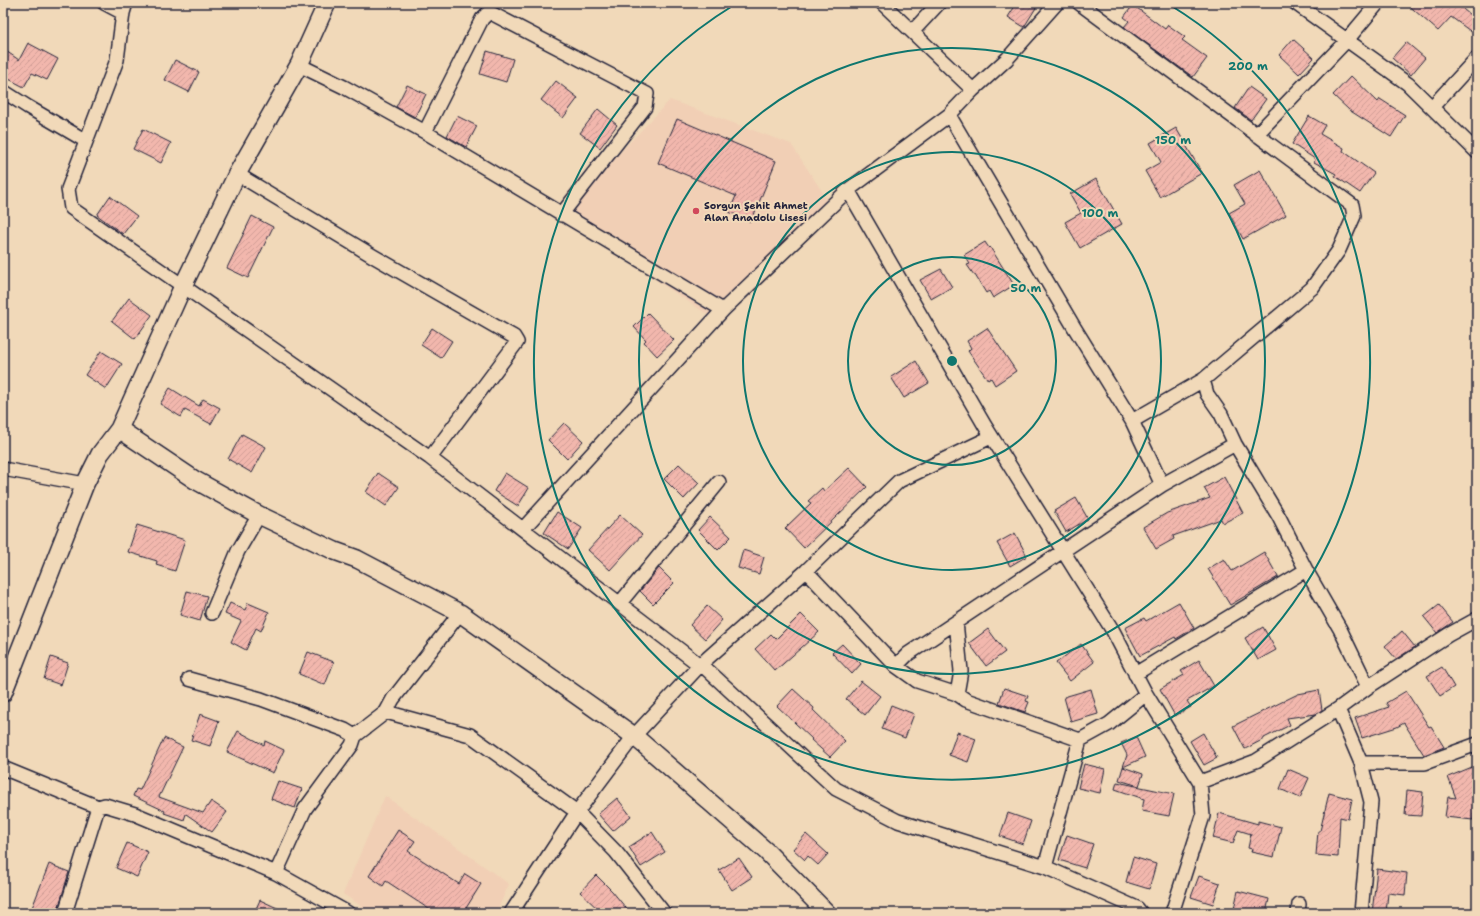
<svg xmlns="http://www.w3.org/2000/svg" width="1480" height="916" font-family="'Shantell Sans',sans-serif">
  <style>
    .built { fill: #f1cfb5 }
    .building { fill: url(#building-hatch); stroke: #22223b }
    .lines { fill: none; stroke-linecap: round; stroke-linejoin: round }
    .minor-casing { stroke: #22223b; stroke-width: 16 }
    .tertiary-casing { stroke: #22223b; stroke-width: 20 }
    .minor { stroke: #f1d9b9; stroke-width: 13 }
    .tertiary { stroke: #f1d9b9; stroke-width: 17 }
    .ring { fill: none; stroke: #0f766e; stroke-width: 2 }
    .poi-dot { fill: #d1495b; stroke: #f1d9b9; stroke-width: 1.5 }
    .labels { text-anchor: middle; dominant-baseline: central; stroke-width: 4; stroke-linejoin: round; paint-order: stroke }
    .poi-label { font-size: 10px; font-weight: bold; fill: #22223b; stroke: #f1d9b9; text-anchor: start }
    .centre { fill: #0f766e; stroke: #f1d9b9; stroke-width: 2 }
    .ring-label { font-size: 12px; text-anchor: middle; font-weight: bold; fill: #0f766e; stroke: #f1d9b9; stroke-width: 4; stroke-linejoin: round; paint-order: stroke }
  </style>
  <defs>
    <pattern id="building-hatch" width="6" height="6" patternUnits="userSpaceOnUse"><rect width="6" height="6" fill="#f2b7ad"/><path d="M-1 1l2-2M0 6l6-6M5 7l2-2" fill="none" stroke="#cf9d96"/></pattern>
  </defs>
  <rect width="100%" height="100%" fill="#f1d9b9"/>
  <filter id="ink" filterUnits="userSpaceOnUse"><feTurbulence type="fractalNoise" baseFrequency=".025" numOctaves="2"/><feDisplacementMap in="SourceGraphic" scale="8" xChannelSelector="R" yChannelSelector="G"/><feConvolveMatrix kernelMatrix="1 2 1 2 8 2 1 2 1" color-interpolation-filters="sRGB"/></filter>
  <g filter="url(#ink)">
    <path class="built" d="M670,100l121,44 38,58 -115,117 -147,-99 13,-25z
      M385,796l124,88 -13,29h-124l-29,-19z"/>
    <path class="building" d="M1017,3h22l-15,24 -16,-10z
      M1406,3h50l21,18v15l-26,-19 -13,14z
      M1133,5l32,24 3,-4 17,12 -3,3 25,18 -14,19 -69,-50 5,-6 -5,-4z
      M1293,39l21,19 -15,16 -20,-19z
      M1406,42l19,16 -14,17 -19,-17z
      M28,43l30,16 -11,21 -15,-7 -8,14 -21,-11v-27l16,11z
      M487,51l26,8 -7,23 -26,-8z
      M175,60l24,12 -10,20 -24,-12z
      M1351,76l27,26 2,-3 25,16 -14,22 -42,-27 -16,-15z
      M556,81l22,17 -15,20 -22,-18z
      M407,85l19,9 -11,23 -19,-10z
      M1249,87l17,12 -15,21 -16,-12z
      M598,109l19,16 -17,23 -20,-15z
      M457,116l20,10 -11,21 -19,-11z
      M1309,116l16,9 -5,9 24,14 -1,3 31,22 -14,20 -25,-17 1,-2 -22,-12 1,-3 -23,-15z
      M677,119l99,42 -25,61 -22,-10 7,-16 -78,-33z
      M1176,128l26,45 -42,24 -15,-26 16,-9 -11,-19z
      M143,129l28,14 -10,20 -28,-14z
      M1260,170l26,45 -43,24 -14,-26 16,-9 -11,-19z
      M1096,179l26,45 -42,24 -15,-26 16,-9 -11,-19z
      M110,196l27,20 -14,18 -26,-19z
      M252,216l21,11 -25,51 -21,-10z
      M985,242l4,6 1,-1 24,38 -21,13 -4,-7 -3,2 -11,-18h-1l-7,-10 3,-1 -6,-9z
      M941,269l11,18 -21,12 -11,-19z
      M129,298l23,17 -17,24 -23,-18z
      M648,313l26,27 -17,16 -13,-14 2,-2 -12,-13z
      M432,328l20,13 -11,17 -20,-13z
      M987,328l29,43 -21,14 -4,-7 -3,2 -20,-29 3,-3 -4,-7z
      M101,351l21,13 -16,25 -21,-14z
      M916,361l13,22 -25,15 -13,-21z
      M170,388l29,18 4,-7 17,9 -9,16 -26,-14 -4,7 -21,-13z
      M564,423l19,18 -16,18 -19,-19z
      M242,434l24,13 -14,26 -24,-14z
      M679,464l20,19 -15,16 -20,-20z
      M849,468l18,19 -63,61 -19,-20 26,-25 -3,-2 14,-13 2,3z
      M378,473l21,14 -13,19 -20,-14z
      M505,473l24,15 -11,18 -24,-15z
      M1224,477l19,36 -20,10 -2,-4 -48,17 1,3 -18,10 -13,-22 24,-14 43,-15 -6,-10z
      M1076,498l12,21 -22,13 -12,-21z
      M557,512l25,16 -14,21 -24,-16z
      M620,515l22,20 -32,35 -22,-20z
      M710,517l21,20 -13,13 -20,-20z
      M137,525l48,15 -10,31 -19,-6 1,-4 -29,-9z
      M1015,533l12,23 -17,10 -13,-23z
      M743,550l21,7 -5,17 -21,-6z
      M1264,552l14,25 -48,28 -22,-36 16,-10 8,12z
      M659,568l15,15 -21,21 -13,-13z
      M187,591l20,5 -7,25 -20,-6z
      M1179,602l15,26 -18,11 -1,-2 -35,19 -15,-28 19,-10 2,3z
      M230,603l15,7 3,-7 21,9 -8,19 -5,-3 -10,22 -15,-8 10,-21 -16,-7z
      M1439,605l14,17 -16,11 -13,-16z
      M707,606l15,14 -17,19 -15,-14z
      M801,614l18,18 -44,39 -20,-22 16,-15 5,5z
      M1263,627l13,23 -18,10 -13,-22z
      M988,629l17,23 -19,14 -17,-23z
      M1402,631l13,16 -19,12 -11,-13z
      M842,644l19,20 -9,10 -20,-21z
      M1081,644l13,18 -24,19 -14,-18z
      M308,652l26,10 -9,23 -26,-11z
      M51,657l17,6 -7,22 -17,-6z
      M1199,660l15,26 -27,15 4,6 -16,9 -15,-27 24,-14 -3,-4z
      M1442,667l12,20 -14,9 -13,-20z
      M861,681l19,15 -15,19 -19,-16z
      M1004,688l24,8 -2,5 3,1 -4,10 -26,-9z
      M793,689l21,19 -1,2 32,31 -15,16 -19,-17 1,-1 -35,-33z
      M1091,689l7,25 -27,8 -7,-25z
      M1319,690l3,20 -6,4 -29,4 3,7 -26,13v1l-19,10 -12,-23 65,-32z
      M1406,691l23,36 2,-1 13,21 -20,8 -20,-32 -7,4 -35,11 -7,-20 34,-11 -3,-4z
      M891,705l23,9 -9,24 -23,-9z
      M200,714l19,7 -9,25 -19,-6z
      M238,731l26,14 1,-4 19,9 -11,23 -46,-21z
      M957,732l19,7 -8,23 -19,-7z
      M1203,733l14,25 -13,7 -14,-24z
      M1136,737l9,20 -22,10 4,-12 -6,-12z
      M164,738l19,9 -24,50 44,16 8,-12 16,11 -15,20 -26,-18 -2,6 -20,-7 1,-2 -32,-15 3,-7 4,1z
      M1084,764l21,5 -5,24 -22,-5z
      M1123,767l20,7 -4,12 -20,-6z
      M1472,767l5,12 -4,41 -28,-3 3,-20 8,1 -8,-21z
      M1288,769l21,9 -9,20 -20,-9z
      M278,781l24,8 -7,19 -24,-9z
      M1117,782l57,12 -5,22 -27,-5 2,-12 -29,-10z
      M1407,790l16,2 -2,24 -16,-1z
      M1329,793l23,6 -4,20 -8,-2 -2,40 -22,-2 2,-24h2z
      M617,798l14,18 -18,15 -15,-17z
      M1008,813l23,8 -8,23 -23,-8z
      M1219,813l39,11v-3l23,6 -7,30 -23,-5 1,-3 -4,-1 3,-14 -13,-4 -5,13 -20,-5z
      M398,830l17,11 -7,10 51,33 6,-10 16,10 -18,29h-28l-49,-32 -3,5 -14,-10z
      M652,832l13,20 -24,15 -12,-20z
      M806,834l22,20 -10,11 -10,-9 -3,4 -12,-11z
      M1067,835l26,9 -8,24 -26,-8z
      M127,843l21,9 -11,25 -21,-9z
      M1133,857l23,7 -7,25 -23,-7z
      M739,858l13,19 -20,13 -13,-20z
      M49,864l20,8 -12,41h-27z
      M1377,869l30,4 -2,22 -17,-2 -2,20h-14z
      M596,875l16,16 18,22h-28l-22,-21z
      M1199,876l21,7 -7,21 -22,-7z
      M1238,891l31,8 -3,14h-33z
      M260,900l28,13h-34z"/>
    <g class="lines">
      <g class="minor-casing">
        <path id="minor" d="M104,3l19,10
          M126,3l-3,10 -6,47 -49,129 3,19 359,250 87,-116 -3,-5 -141,-81 -136,-82
          M882,3l91,87
          M1079,3l273,202 2,11 -15,34 -27,38 -109,92 -71,41
          M1295,3l113,81 69,68
          M913,31l26,-28
          M299,65l45,22 81,45 298,178
          M3,91l25,16 58,34
          M1432,107l45,-49
          M949,115l125,212 58,94 30,64
          M425,132l57,-113 7,-7 158,82 -2,13 -84,108
          M1256,135l91,-95 31,-37
          M848,190l137,236 128,205 33,63 54,88 3,34 -31,97
          M1203,380l4,14 14,20 14,30 44,73 27,53 34,59 28,58
          M430,458l267,205 4,1 135,125 62,32 147,46 92,41 4,5
          M3,469l82,15
          M523,529l200,-219 125,-120 101,-75 24,-25 34,-31 50,-56
          M806,571l90,95 21,15 40,13 9,6 114,40
          M620,603l99,-121
          M212,613l26,-62 21,-36
          M956,622l5,49 -4,23
          M896,666l12,-12 254,-169 73,-41
          M1135,674l171,-104
          M189,679l72,20 84,31 10,6
          M1338,709l23,54 10,39 -10,111
          M386,712l84,23 107,77 39,40 48,61
          M1361,763h64l52,-19
          M3,768l95,39 7,-2 30,9 141,59 72,40
          M1200,782l56,-21 82,-52 30,-22 80,-52 29,-16
          M1045,867l35,-127 29,-16 37,-30
          M276,873l29,-64 47,-64 3,-9 31,-24 7,-13 67,-86
          M65,913l33,-106
          M511,913l66,-101 57,-76 67,-72 105,-93 93,-90 92,-44
          M1298,913l1,-9"/>
      </g>
      <g class="tertiary-casing">
        <path id="tertiary" d="M119,429l76,51 64,35 76,36 22,8 103,54 174,123 132,115 61,62
          M3,693l82,-209 15,-30 19,-25 64,-143 54,-112 62,-109 28,-62"/>
      </g>
      <use href="#minor" class="minor"/>
      <use href="#tertiary" class="tertiary"/>
    </g>
  </g>
  <g class="ring">
    <circle cx="952" cy="361" r="104"/>
    <circle cx="952" cy="361" r="209"/>
    <circle cx="952" cy="361" r="313"/>
    <path d="M1170 5A418 418 0 1 1 734 5"/>
  </g>
  <circle class="poi-dot" cx="696" cy="211" r="4"/>
  <g class="labels">
    <g class="poi-label">
      <text x="704" y="205">Sorgun Şehit Ahmet<tspan x="704" dy="12">Alan Anadolu Lisesi</tspan></text>
    </g>
  </g>
  <circle cx="952" cy="361" r="6" class="centre"/>
  <g class="ring-label">
    <text x="1248" y="70">200 m</text>
    <text x="1173" y="144">150 m</text>
    <text x="1100" y="217">100 m</text>
    <text x="1026" y="292">50 m</text>
  </g>
  <rect width="1480" height="916" fill="none" stroke="#f1d9b9" stroke-width="16"/>
  <rect x="8" y="8" width="1464" height="900" fill="none" stroke="#22223b" stroke-width="1.5" filter="url(#ink)"/>
</svg>
